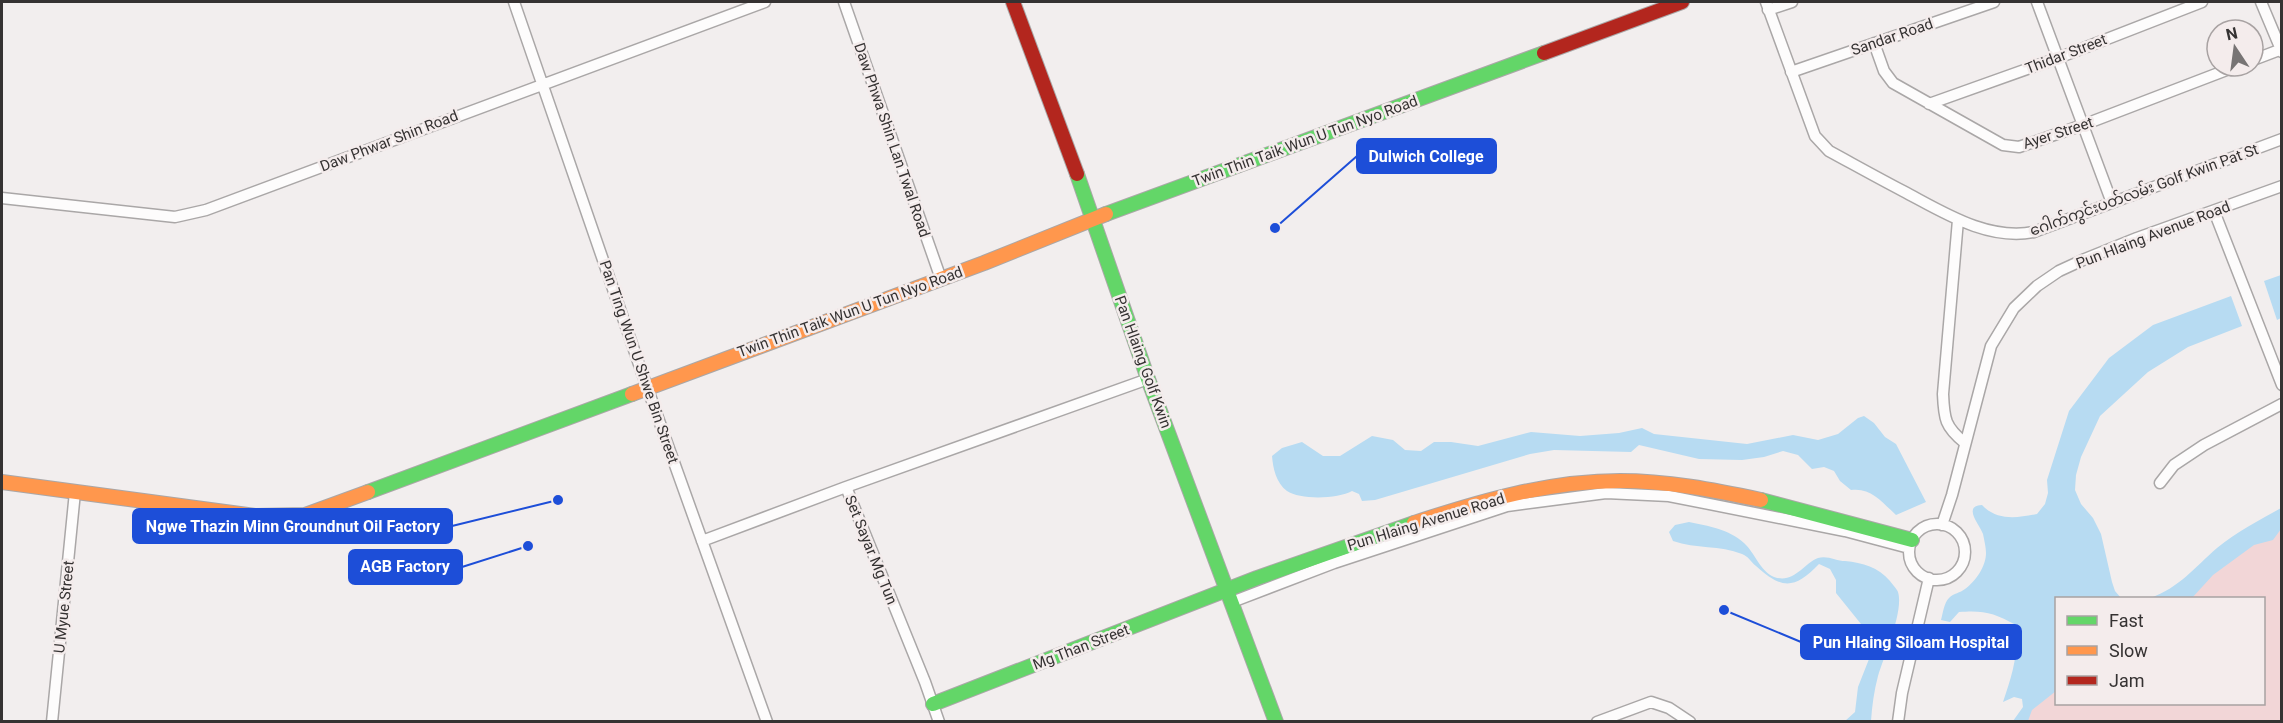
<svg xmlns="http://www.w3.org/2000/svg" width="2283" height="723" font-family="Roboto,'Noto Sans Myanmar',sans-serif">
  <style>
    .green { fill: #f2d6d7 }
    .water { fill: #b7dbf2 }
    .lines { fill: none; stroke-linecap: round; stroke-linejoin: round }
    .street-casing { stroke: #aaa7a7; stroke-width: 13 }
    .fast-casing { stroke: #aaa7a7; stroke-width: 16 }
    .slow-casing { stroke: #aaa7a7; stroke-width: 16 }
    .jam-casing { stroke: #aaa7a7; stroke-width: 16 }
    .street { stroke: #fdfcfc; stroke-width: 10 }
    .fast { stroke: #63d668; stroke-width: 14 }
    .slow { stroke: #ff974d; stroke-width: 14 }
    .jam { stroke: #b3261e; stroke-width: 14 }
    .labels { text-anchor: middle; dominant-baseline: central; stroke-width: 5; stroke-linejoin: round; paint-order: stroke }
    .street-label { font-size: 15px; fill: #353232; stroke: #f4ecec }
    .leader { fill: none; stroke: #1d4ed8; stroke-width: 2 }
    .callout-dot { fill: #1d4ed8; stroke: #f4ecec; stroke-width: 2 }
    .callout { fill: #1d4ed8; stroke: #1d4ed8; stroke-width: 2 }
    .callout-label { font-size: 16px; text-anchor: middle; font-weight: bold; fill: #fff }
  </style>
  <rect width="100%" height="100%" fill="#f2eeee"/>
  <path class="green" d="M2281,518v203l-258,1 33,-97v79h208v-106h-88z"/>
  <path class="water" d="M2281,275v43l-4,2 -13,-39z
    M2231,296l11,30 -54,21 -40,25 -48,44 -19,41 -5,18 -1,15 6,14 12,14 8,16 11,48 3,9 6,7h-65v93l-24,19 -4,11h-15l10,-14 -1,-8 -8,-2 -11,5c9,-26 16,-49 13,-77 -22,-12 -32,-15 -57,-13l-9,10 -9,-2c2,-7 3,-17 8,-22 5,-5 11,-5 16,-9 11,-8 21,-23 21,-36 0,-6 -2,-14 -3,-19 -3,-9 -21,-28 -1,-29 15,16 35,13 55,9l8,-10 3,-11 -1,-13 22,-69 40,-53 44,-33z
    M1864,416l10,7 11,14 11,7 30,58 -30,13c-13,-12 -25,-28 -45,-25l-11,-9 -6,-10 -10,-4 -12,2 -14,-14 -15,-4 -19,6 -22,3 -43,-1 -60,-14 -8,7 -77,-2 -24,4 -155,46 -13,1 -3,-7 -7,-3c-14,8 -52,9 -65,0 -11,-8 -14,-23 -15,-35l10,-8 20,-6 21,14h17l32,-20 21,4 12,10 16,1 13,-9h17l27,4 53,-14 49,4 39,-3 23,-5 12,6 93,10 46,-9 25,5 20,-6 20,-16z
    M2281,508v21l-8,11 -19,5 -41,30 -21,23h-42c29,-10 45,-31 67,-50 19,-16 43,-28 64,-40z
    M1689,522c19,4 40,7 55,21 11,10 16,28 30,34 20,7 29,-13 44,-19 9,-3 19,3 27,3 18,2 33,6 45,20 2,3 7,8 8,11 6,19 -14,64 -20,84 -4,15 -6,30 -7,45h-26l10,-9 3,-25 13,-33 -10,-30 -25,-31v-13l-6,-11 -11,-5c-24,25 -37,26 -63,2 -5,-4 -8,-10 -14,-12 -22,-9 -46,-5 -69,-13l-4,-9 6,-7z"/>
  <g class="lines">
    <g class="street-casing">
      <path id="street" d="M514,2l128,371 125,349
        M844,2l97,277
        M1766,2l49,134 14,15c24,13 49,27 74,40 40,21 84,50 131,41l248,-93
        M2037,2l75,201
        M2261,2l21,50
        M1768,10l24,-8
        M1874,43l10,28 9,12 110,62 16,2 64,-22 154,-59
        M2253,60l29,-11
        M1791,72l203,-70
        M1929,104l129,-46 144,-56
        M2,198l173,19 31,-7 559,-208
        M2214,211l68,174
        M1958,220l-15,174c1,25 2,33 22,49
        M2160,483l14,-18 30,-20 78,-41
        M846,487l302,-108
        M1909 552a28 28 0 1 1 56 0a28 28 0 1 1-56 0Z
        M1942,525l10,-30 39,-149 23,-38 23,-22 22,-15 26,-12 52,-21 145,-52
        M702,541l144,-54 79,195 14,40
        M1232,602l102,-39 173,-57 99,-13 63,3 176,35 64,17
        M52,722l23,-230
        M1597,722l54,-20 18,6 21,14
        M1898,722l4,-29 27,-115"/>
    </g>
    <g class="fast-casing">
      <path id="fast" d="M1077,174l71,205 128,343
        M1106,214l438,-161
        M368,492l264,-98
        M1761,500l151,40
        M933,704l324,-126 157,-55"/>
    </g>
    <g class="slow-casing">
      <path id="slow" d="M632,394l352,-131 122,-49
        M2,482l253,34 50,-1 63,-23
        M1414,523c67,-22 135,-42 206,-42 47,0 94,9 141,19"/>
    </g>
    <g class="jam-casing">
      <path id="jam" d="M1013,2l64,172
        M1544,53l138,-51"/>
    </g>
    <use href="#street" class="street"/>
    <use href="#fast" class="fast"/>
    <use href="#slow" class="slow"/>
    <use href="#jam" class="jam"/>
  </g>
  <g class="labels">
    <g class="street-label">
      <text transform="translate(1892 37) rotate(-19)">Sandar Road</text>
      <text transform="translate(2066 54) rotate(-21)">Thidar Street</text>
      <text transform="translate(2058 133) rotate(-18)">Ayer Street</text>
      <text transform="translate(892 140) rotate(71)">Daw Phwa Shin Lan Twal Road</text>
      <text transform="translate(389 141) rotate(-21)">Daw Phwar Shin Road</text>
      <text transform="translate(1305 141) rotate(-20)">Twin Thin Taik Wun U Tun Nyo Road</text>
      <text transform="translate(2144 190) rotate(-20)">ဂေါက်ကွင်းပတ်လမ်း Golf Kwin Pat St</text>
      <text transform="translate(2153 235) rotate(-21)">Pun Hlaing Avenue Road</text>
      <text transform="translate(850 312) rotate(-20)">Twin Thin Taik Wun U Tun Nyo Road</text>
      <text transform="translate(639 362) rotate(71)">Pan Ting Wun U Shwe Bin Street</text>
      <text transform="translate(1143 362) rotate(70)">Pan Hlaing Golf Kwin</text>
      <text transform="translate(1426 522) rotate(-17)">Pun Hlaing Avenue Road</text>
      <text transform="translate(871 550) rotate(68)">Set Sayar Mg Tun</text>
      <text transform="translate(64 607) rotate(-84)">U Myue Street</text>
      <text transform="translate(1081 647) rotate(-21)">Mg Than Street</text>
    </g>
  </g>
  <path class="leader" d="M1275 228L1357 156M558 500L452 526M528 546L462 567M1724 610L1801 642"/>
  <g class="callout-dot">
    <circle cx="1275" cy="228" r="6"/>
    <circle cx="558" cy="500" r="6"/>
    <circle cx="528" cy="546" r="6"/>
    <circle cx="1724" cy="610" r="6"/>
  </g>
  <g class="callout">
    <rect x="1357" y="139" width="139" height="34" rx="6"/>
    <rect x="133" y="509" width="319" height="34" rx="6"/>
    <rect x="349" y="550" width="113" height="34" rx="6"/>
    <rect x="1801" y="625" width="220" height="34" rx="6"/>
  </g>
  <g class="callout-label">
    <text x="1426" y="162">Dulwich College</text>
    <text x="293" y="532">Ngwe Thazin Minn Groundnut Oil Factory</text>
    <text x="405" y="572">AGB Factory</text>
    <text x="1911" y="648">Pun Hlaing Siloam Hospital</text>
  </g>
  <rect width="2283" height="723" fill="none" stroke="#353232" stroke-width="6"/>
  <rect x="2055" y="597" width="210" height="108" fill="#f4ecec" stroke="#a8a2a2" stroke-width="1.5"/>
  <rect x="2067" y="616" width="30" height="9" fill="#63d668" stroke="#a8a2a2" stroke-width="1.5"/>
  <text x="2109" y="627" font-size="18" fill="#353232">Fast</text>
  <rect x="2067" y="646" width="30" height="9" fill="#ff974d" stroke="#a8a2a2" stroke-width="1.5"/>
  <text x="2109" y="657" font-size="18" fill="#353232">Slow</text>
  <rect x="2067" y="676" width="30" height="9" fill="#b3261e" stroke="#a8a2a2" stroke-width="1.5"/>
  <text x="2109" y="687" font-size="18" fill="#353232">Jam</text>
  <g transform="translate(2235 48) rotate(347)"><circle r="28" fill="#f4ecec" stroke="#a8a2a2" stroke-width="1.5"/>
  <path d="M0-4.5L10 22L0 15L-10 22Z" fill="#777474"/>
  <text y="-9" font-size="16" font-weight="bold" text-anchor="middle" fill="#353232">N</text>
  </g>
</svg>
